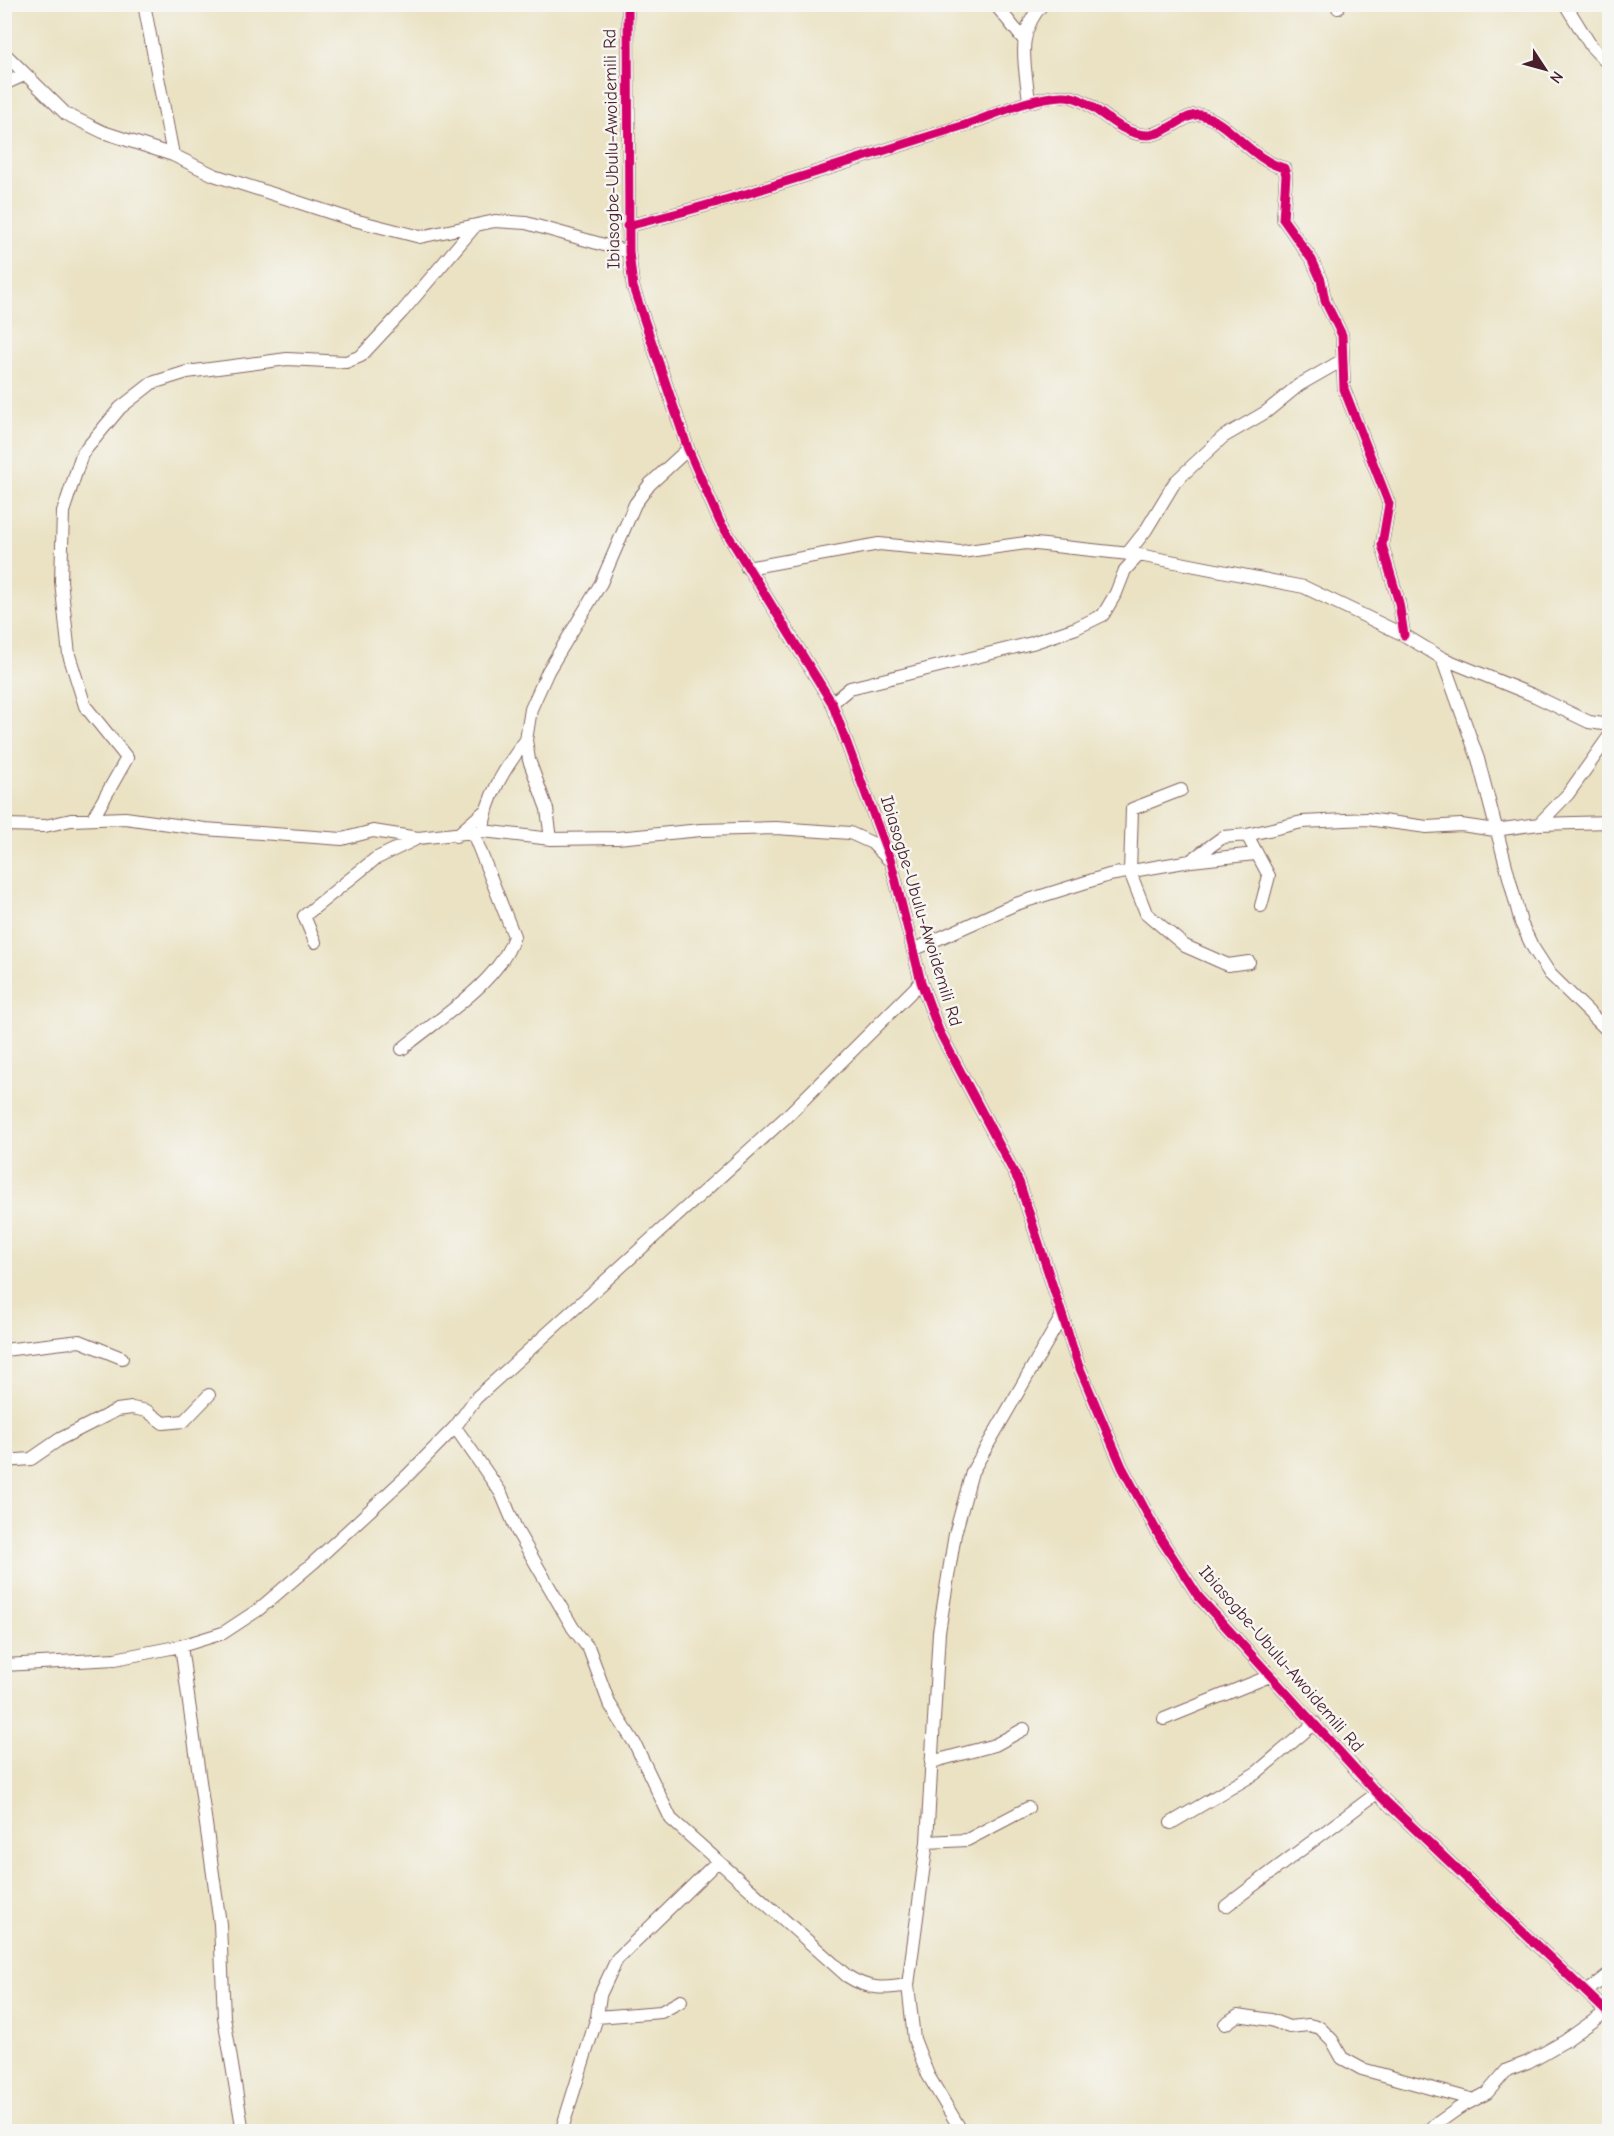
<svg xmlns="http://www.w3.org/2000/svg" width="1614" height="2136" font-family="'Comic Neue',sans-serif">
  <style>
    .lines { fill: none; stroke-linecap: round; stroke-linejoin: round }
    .minor-casing { stroke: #826360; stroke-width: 14 }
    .minor { stroke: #fff; stroke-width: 12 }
    .cycleway-casing { stroke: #f6f6f2; stroke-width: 13 }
    .cycleway { stroke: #d6006c; stroke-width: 9 }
    .labels { text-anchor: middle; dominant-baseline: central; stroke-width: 5; stroke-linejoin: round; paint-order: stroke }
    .street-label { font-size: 18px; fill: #4a1f2b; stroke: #f6f6f2 }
  </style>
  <rect width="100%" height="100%" fill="#f6f6f2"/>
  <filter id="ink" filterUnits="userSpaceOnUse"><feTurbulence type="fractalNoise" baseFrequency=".0167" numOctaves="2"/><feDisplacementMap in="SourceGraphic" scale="12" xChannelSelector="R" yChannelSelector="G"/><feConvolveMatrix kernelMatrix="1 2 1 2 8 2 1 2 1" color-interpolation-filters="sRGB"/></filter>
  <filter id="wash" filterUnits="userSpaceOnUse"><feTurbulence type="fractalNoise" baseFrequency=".008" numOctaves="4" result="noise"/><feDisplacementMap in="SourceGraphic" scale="24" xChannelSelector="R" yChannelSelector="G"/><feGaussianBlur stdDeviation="1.35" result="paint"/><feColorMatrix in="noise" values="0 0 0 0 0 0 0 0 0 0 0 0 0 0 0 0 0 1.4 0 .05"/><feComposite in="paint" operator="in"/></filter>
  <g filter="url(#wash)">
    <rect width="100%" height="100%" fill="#eae2c3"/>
  </g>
  <g filter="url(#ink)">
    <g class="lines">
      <g class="minor-casing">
        <path id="minor" d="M144,4l29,151
          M628,4l1,248 4,35 55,162 32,73 112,181 59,159 30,120 18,49 80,151 59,182 44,103 39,72 37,57 179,197 233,222
          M995,4l29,36
          M1337,4l1,4
          M1565,4l26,42 19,20
          M4,53l62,61 37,18 70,23 41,20 136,44 70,18 75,-16 31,2 103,29
          M4,84l20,-9
          M1029,101c-4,-37 -14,-68 14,-97
          M627,226c114,-27 224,-66 335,-100 34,-11 64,-28 100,-30 29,-2 50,38 85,39 19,0 39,-23 54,-20 28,6 50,45 83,53l2,7 -3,44 29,41 9,20 4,21 17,34 2,54 45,115 -7,41 17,58 5,32
          M1127,554l19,-24 29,-48 48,-45 43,-25 33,-27 42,-24
          M747,568l132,-24 82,8 65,-9 113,12 165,32 100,48 38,23 93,38 54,26 21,3
          M1442,658l36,101 43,164 11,23 18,28 60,59
          M832,703l18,-15 182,-45 44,-15 27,-13 13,-22 9,-23 14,-15
          M1181,790l-49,19 -2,63 16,41 39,33 43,19 21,-3
          M93,818l34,-60 -42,-52 -16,-51 -8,-74 2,-69 19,-58 38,-46 32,-25 35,-11 100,-13 59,3 15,-6 41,-44 73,-86
          M1539,824l29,-30 42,-59
          M4,825l41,1 26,-6 54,-2 80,11 137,10 31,-8 45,7 65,-7 68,8 66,-1 84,-8 75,-2 74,5 22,10 16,16
          M483,831c2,-33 24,-66 43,-91
          M1247,835l22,41 -8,30
          M456,836l31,-27
          M551,839l-4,-30 -18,-49 -3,-20 5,-31 17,-38 53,-88 34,-79 15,-20 38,-35
          M1191,861l64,-7
          M315,942l-11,-26 71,-57 43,-21
          M913,950l103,-46 93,-29 81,-14 33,-24 24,-2 55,-13 65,-3 60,8 34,-2 34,5 44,-6 71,-2
          M4,992v2
          M402,1049c37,-31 98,-67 112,-113l-41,-103
          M4,1350l76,-9 42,17
          M455,1427l46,66 16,38 56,97 16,21 20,54 26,41 36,75 176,157c22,14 37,13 61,9
          M4,1461l27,-2 29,-20 57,-29 15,-2 15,3 16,12 21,-2 25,-26
          M181,1646l39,278 4,93 19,115
          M4,1665l111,-6 66,-13 42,-13 35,-23 55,-47 94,-87 48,-49 21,-29 309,-280 136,-136
          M1164,1719l106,-43
          M931,1762l64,-17 29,-16
          M1171,1823l85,-50 59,-50
          M927,1842l40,-2 61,-32
          M1226,1906l151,-113
          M1586,1992l24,-19
          M681,2001l-20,11 -64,5 3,-22 17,-36 101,-98
          M1225,2024l13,-9 33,5 18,7 20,-2 11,3 12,12 10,18 20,11 112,31
          M561,2132l36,-115
          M962,2132l-34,-57 -14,-36 -6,-54 19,-143 12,-210 16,-98 17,-62 90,-156
          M1425,2132l34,-24 28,-15 20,-23 21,-8 37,-21 41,-29"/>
      </g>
      <use href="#minor" class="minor"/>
      <g class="cycleway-casing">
        <path id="cycleway" d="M628,4l1,248 4,35 55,162 32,73 112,181 59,159 30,120 18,49 80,151 59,182 44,103 39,72 37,57 179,197 233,222
          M627,226c114,-27 224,-66 335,-100 34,-11 64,-28 100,-30 29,-2 50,38 85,39 19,0 39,-23 54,-20 28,6 50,45 83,53l2,7 -3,44 29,41 9,20 4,21 17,34 2,54 45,115 -7,41 17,58 5,32"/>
      </g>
      <use href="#cycleway" class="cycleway"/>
    </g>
  </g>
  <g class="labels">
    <g class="street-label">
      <text transform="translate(612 149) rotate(-91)">Ibiasogbe-Ubulu-Awoidemili Rd</text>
      <text transform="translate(921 911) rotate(73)">Ibiasogbe-Ubulu-Awoidemili Rd</text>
      <text transform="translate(1281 1659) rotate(49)">Ibiasogbe-Ubulu-Awoidemili Rd</text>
    </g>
  </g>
  <rect width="1614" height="2136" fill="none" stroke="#f6f6f2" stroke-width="24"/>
  <g transform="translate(1545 69) rotate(126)" stroke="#f6f6f2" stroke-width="4.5" paint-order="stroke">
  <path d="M0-4.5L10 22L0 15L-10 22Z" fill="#4a1f2b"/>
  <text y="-9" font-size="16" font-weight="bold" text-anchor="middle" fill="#4a1f2b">N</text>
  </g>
</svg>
